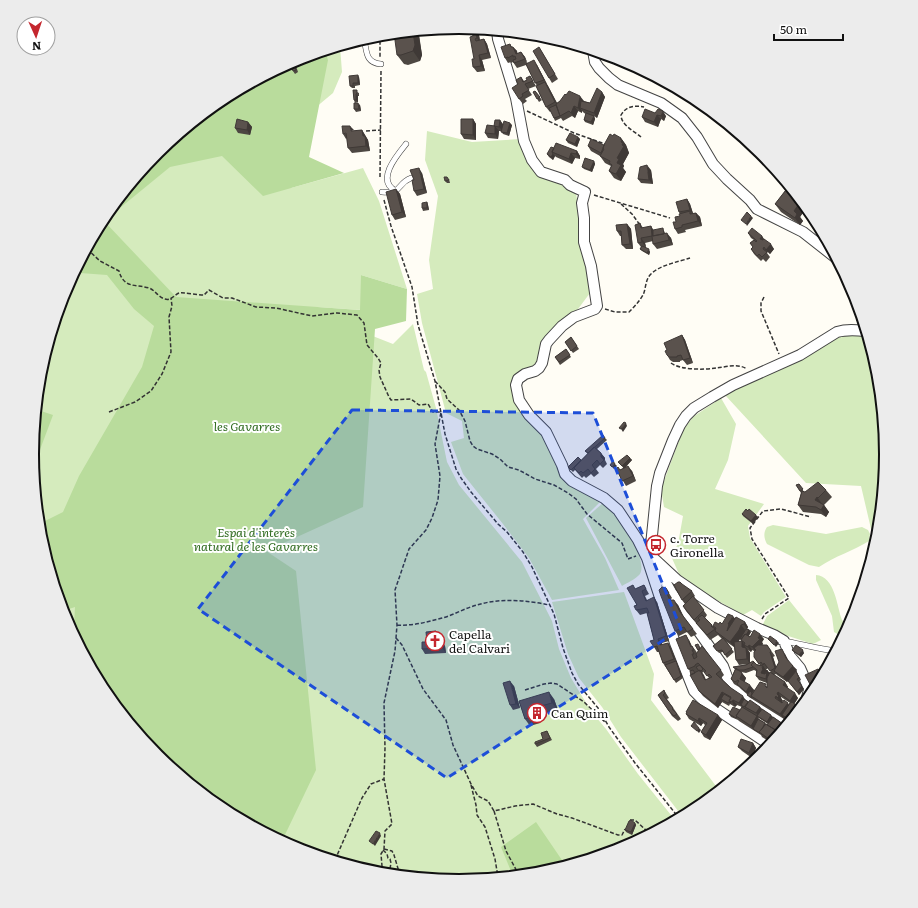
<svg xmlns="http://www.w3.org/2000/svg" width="918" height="908" font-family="Literata,serif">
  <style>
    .green { fill: #d5ebbd }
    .forest { fill: #b9dc9c }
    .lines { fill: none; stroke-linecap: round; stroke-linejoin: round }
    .lane-casing { stroke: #444; stroke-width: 6 }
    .street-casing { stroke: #444; stroke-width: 12 }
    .path { stroke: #333; stroke-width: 1.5; stroke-dasharray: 4 2; stroke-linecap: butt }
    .lane { stroke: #fff; stroke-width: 5 }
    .street { stroke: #fff; stroke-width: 10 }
    .wall { fill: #4d4742; fill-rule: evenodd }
    .shaded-wall { fill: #3f3936 }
    .building { fill: #5a524d; stroke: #3f3936 }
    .marked { fill: #1d4ed8; fill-opacity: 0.2; stroke: #1d4ed8; stroke-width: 3; stroke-dasharray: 8 5; stroke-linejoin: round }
    .labels { text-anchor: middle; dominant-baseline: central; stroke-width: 4; stroke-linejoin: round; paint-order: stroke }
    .park-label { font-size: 12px; font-style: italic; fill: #2f6b1f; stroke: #fff }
    .poi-label { font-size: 12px; fill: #111; stroke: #fff; text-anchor: start }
    .rim { fill: none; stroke: #111; stroke-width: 2 }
  </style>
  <rect width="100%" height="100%" fill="#fffdf5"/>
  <path class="green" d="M340,46l2,26 -9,21 -18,15 -24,80 72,-20 16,33 28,88 -46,-14v35l-44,-3 43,24 33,13 20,-20 11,46 2,2 10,36 11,54 12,23 63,77 30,59 7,28 12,29 20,33 15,18 32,45 37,46 -53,29 -80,24 -83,8 -84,-8 -80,-25 -73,-39 -65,-53 -53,-65 -40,-74 -24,-80 -8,-83 8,-84 25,-80 39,-73 53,-65 65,-53 74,-40z
    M427,131l45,11 48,-3 7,18 49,36 15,95 -1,5 -12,16 -12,9 -27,46 -26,20 31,48 15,31 42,38 -18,18 22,39 14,32 -67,10 -23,-42 -26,-34 -40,-50 -12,-32 13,-4 -2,-17 -16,-8 -24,-90 -5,-29 16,-5 -4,-29 9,-64 -13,-36z
    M844,335l23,1 11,35 8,83 -8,84 -3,8 -14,-60 -55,-3 -81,-88z
    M721,398l15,26 -8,36 -13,29 49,15 -16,22 2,12 36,59 -22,15 -3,4 -9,-6 -9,5 -44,-25 -20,-16 -8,-18 7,-12 5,-28 -19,-9 -3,-18 22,-59 10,-13z
    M604,502c3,2 7,4 9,8 9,11 35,50 27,64 -4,5 -13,9 -18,12l-36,-68z
    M773,525l53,9 36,-7 6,3 2,4 -1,7c-16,10 -34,15 -50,26l-10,-2 -42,-21c-3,-6 -4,-11 0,-17z
    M816,575c19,1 21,32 26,45 2,2 4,5 6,7l-5,10 -9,-5 -2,-16 -16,-36z
    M624,592l30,82 -3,26 68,90 -23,19 -14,7 -61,-79 -19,-30 -23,-29 -11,-24 -16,-52z
    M789,600l32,40 -8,4 -31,-10 -20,-8 5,-10z"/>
  <path class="forest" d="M325,51l3,9 -19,97 35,16 -81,23 -41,-40 -52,11 -66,54 72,76 184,13 1,-35 46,14 -1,32 -31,8 -12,178 -97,44 30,20 20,199 -34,71 -60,-32 -65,-53 -53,-65 -34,-64 4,-1 1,-19 -12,4 -23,-74 -1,-13 24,-12 16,-36 63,-109 12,-41 -20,-17 -27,-34 -27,-2 -7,2 31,-58 53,-65 65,-53 74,-40z
    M41,411l12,4 -15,40 -6,3 4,-46z
    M536,822l30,44 -24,7 -29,3 -12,-29z"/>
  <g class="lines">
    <g class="lane-casing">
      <path id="lane" d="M364,39c3,12 1,24 17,25
        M396,191c-21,-10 1,-36 10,-47
        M382,192c21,2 14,-8 29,-14
        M784,641c17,3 34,8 52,10"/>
    </g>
    <g class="street-casing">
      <path id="street" d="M497,31l1,8 18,59 8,43 8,19 9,12 24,8 5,5 15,7 -3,11 2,15v24l7,24 6,40 -2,3 -21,8 -12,9 -13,14 -3,4 -4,19 -3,5 -4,3 -10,3 -7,5 -2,6 3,15 10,15 17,17 16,33 3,9 7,7 32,17 14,12 20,30 9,18 28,85 19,48 9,9 67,45
        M593,51l2,11 4,6 10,10 9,7 43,18 21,15 15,19 16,27 14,15 23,21 7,9 46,23 33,26
        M650,555l7,-69 3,-13 13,-33 7,-15 6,-9 8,-8 18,-11 21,-12 67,-30 37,-23c10,-3 19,-2 29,-1
        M650,555l27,25 22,15 19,13 39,20 17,7 10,6 6,15 10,12 4,9 5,13 -3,11
        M656,565l15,27 52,74 7,19 20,15 26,16 11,8"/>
    </g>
    <path class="path" d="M378,35l2,7v15
      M527,111l47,22 31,11
      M366,131l15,-1
      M641,137c-7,-6 -20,-12 -20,-22 5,-9 14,-10 23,-8
      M380,177l1,-106
      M594,195l76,23
      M384,200l7,26 21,61 6,38 17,56 10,53 11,35 5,9 10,14 27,32 9,8 16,20 9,15 22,47 9,34 9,25 6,11 20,24 11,19 26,36 44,55
      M621,204l11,10 8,11
      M87,249l13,12 19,10c5,18 17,13 30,17 6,2 9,9 16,11 6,2 9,-4 14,-6 4,-1 19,2 25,2l5,-5 14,8h9l24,9 20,1 36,8 25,-3 20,2 7,8 3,22 11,13 3,5 -2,7 1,7 9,20 2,3 20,-1 8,6 9,-1 5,8h8l-6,32 5,32 -2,24 -6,18 -6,12 -17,19 -14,41 2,35 -2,26 -11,52 1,45 -1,31 8,45 -7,7 -1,18 -3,5 1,12 -4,7
      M764,297l-3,6v8l18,43
      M605,309l10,3h14c5,-5 10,-10 14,-17 3,-6 2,-14 7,-20 9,-10 28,-13 40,-17
      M857,321l3,-10
      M671,363c9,7 34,7 45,5 10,-1 22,-5 31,1
      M435,381l10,11 2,7 12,11 6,11 5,20 3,5 4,3 15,5 8,5 8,8 11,3 16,9 19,6 14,8 8,6 11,15 35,29 6,16 8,-3
      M109,412l26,-10 16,-11 11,-17 9,-22 -2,-35 3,-11 -1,-8
      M762,619l3,-5 24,-16 -37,-59 -2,-11 13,-17 18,-2 30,8
      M397,625c16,1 30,-3 45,-7 12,-3 23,-10 35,-13 22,-7 50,-5 72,0
      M396,638l6,7 21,44 23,31 7,25 18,39 7,12 10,5 6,10 21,-5 18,-2 24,10 15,4 46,17h4l3,-6
      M525,690l19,-6 7,-1 6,1 27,18 21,20
      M471,785l5,20 1,10 8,12 10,32 3,18
      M494,811l12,40 13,24
      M630,820h5l15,14
      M384,849l8,2 2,4 5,17 -3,3
      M383,850l4,4 1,4 2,1 1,4 -2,11
      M335,860l27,-62 9,-14 13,-5"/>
    <use href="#lane" class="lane"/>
    <use href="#street" class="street"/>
  </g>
  <path class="wall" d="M484,29l9,1 -7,2z
    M419,34l3,21 -2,6 -12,4 -4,-1 -7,-9z
    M479,35l1,5 4,-1 3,5 4,14 -9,2 3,11 -7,1h-1l-4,-5 1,-8 -1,-23z
    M510,44l2,3h1l4,4v3l4,-2 4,5 2,6 10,2 20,38 3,-2 6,-6 24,8 12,-11 3,5 -8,21 -3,-2 1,3 -2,6 -8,-3 -1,-2 2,-6 -2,-1 -2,-2v2l-4,-2 -3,7 -3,-2 -9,5 -2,-3 -6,3 -4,-10 -1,1 -4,-5 -10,-21 -8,3 4,6 -7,4 2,2 -4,3 -4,-5 -1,-15 3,-7 3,4 3,-1 3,-4 6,10h1l-11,-21 -9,3 -4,-6 -2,1v-1l-3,1 -3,-5z
    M539,47l19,32 -6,4 -3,-5z
    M335,48l-1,6 -7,-2 -1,-2z
    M296,66l2,6 -3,2 -2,-3z
    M359,77l1,8 -5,1v2h-3l-2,-2z
    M353,90l6,3v3h-1v6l-3,1 -1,-3z
    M535,91l7,9 -3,2 -6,-10z
    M360,105l1,6 -5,1 -2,-3z
    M655,113l11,3 -2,5 -3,-2 -3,8 -13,-5 -3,-5z
    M473,119l3,5v16l-12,-1 -3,-5z
    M500,120l3,4 9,1 -3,11 -6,-2 -2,-3h-2l-1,8 -10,-1 -3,-5 9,-7z
    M248,122l4,5 -2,8 -12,-2 -3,-5z
    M362,130l6,10 2,11 -18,2 -4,-5 -1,-10 -1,1 -3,-5 11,-3z
    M578,137l2,2 -3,8 -9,-4 -2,-3z
    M621,138l5,7 3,8 -6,11 1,2 -1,2 3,4 -5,9 -3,-1 -4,-2 -5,-7 2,-5 -6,-3 -5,-7 -9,-5 -3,-5 16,-1z
    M554,148l23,3 3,5v3l-5,-1 -3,6 -16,-7 -1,-1 -2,4 -4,-3 -2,-3z
    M594,161l1,3 -3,8 -8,-3 -2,-2z
    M651,170l2,14 -12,-1 -3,-4z
    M422,173l5,20 -10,3 -3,-5z
    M449,179l1,4h-3l-2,-2z
    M789,186l17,22 -6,9 3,4 -3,4 -19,-13 -6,-8z
    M396,189l4,5 6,23 -11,3 -3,-5z
    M687,199l3,5 3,9h3l4,4 2,9 -17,4 1,2 -8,2 -3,-5 1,-7 4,-6v-2l-1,-2z
    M427,202l1,3 1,5 -6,1 -1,-3z
    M640,223l3,5 8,-2 2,4 11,1 1,2 6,5 2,7 -16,4 -4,-5v-3l-8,2 1,4h-2l6,5 -1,3 -7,-4 -2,-2 1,-2 -3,-4z
    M627,224l4,5 2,20h-7l-4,-4 -1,-9h-1l-3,-5z
    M748,233l14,3 2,3 10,10 -4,5 -2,-2 -1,1 3,4 -4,5 -3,-3 -2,2 -7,-7 -3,-5 2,-2 -3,-4 4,-3 -3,-2z
    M682,335l3,5 8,23 -6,2 -4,-5 -3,1v1h-7l-3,-2 -3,-5v-5z
    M571,337l8,12 -6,4 -8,-11z
    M566,349l5,8 -11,8 -5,-8z
    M605,438l2,2 -10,9 8,9v2l2,4 -4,4 -3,-3 -4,4 3,4 -5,4 -3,-3 -5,4 -2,-2 -2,2 -7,-8 -2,2 -5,-5 13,-7 7,-6 -3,-3z
    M630,458l2,2 -7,7 7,4 4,10 -10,5 -6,-10 -5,-6h5l4,-2 -6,-6z
    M799,484l5,8 22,-2 6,7 -8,8 5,7 -3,5 -5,-3 -18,-2 -5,-7 3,-12 -5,-8z
    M748,511l10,6 -5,7 -10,-8 -1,-2z
    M644,585l5,9 -4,2 2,4 10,2 12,39 -7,2v2l6,-2 3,5 12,30 -7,5 -13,-20 -4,-11h-2l-3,-5v-7l-7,-27 -7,2 -4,-5v-21z
    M682,585l10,6 3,5 -1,1 13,18 -2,3 8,8 9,-2 13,-6 10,4 3,5 -1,2 2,1 2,2 -2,4 15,3 -2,3 1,2 -1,1h5l8,11 -2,1 3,10 9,-13 3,7 9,9 -1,1 5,9 -2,1 5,8 -5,6 -11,-14 -1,1 -10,-7 -1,-1 -2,1 11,7 3,5 -1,1 11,10 -4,6 6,4 2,-2 -13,16 -4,-2 -1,-2v1l-35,-22 -1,-2 -7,-6 -2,-2 -5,-3 -3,-5 4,-10 -2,-2 14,-3 -8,1 -3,-5 -2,-14v1l-9,-6 9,11 -7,6 -4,-6 -4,1 -6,-7 9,-7 -4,-4 -8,5 -24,-29 -3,-5 2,-2 -3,-4zM741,637l-1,2 2,2 -4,1zM748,650l3,2 1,-2 2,1v6l6,8 -10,-3v-9zM764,667l2,3 2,-2 3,4 -1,1 -3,-3h-1zM754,670l2,1v5l3,4 8,3v3l-13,4 -10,-8 2,-4 -5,-6 5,1zM781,697l9,6 -1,2 -7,-3 1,-1 -2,-3z
    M666,588l6,10 -1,1v1l7,5 5,11 14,18 -6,3 -4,-5 -8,4 -4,-5z
    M440,636v5l5,5 1,7 -21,1 -3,-5 5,-7z
    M689,640l3,6 4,5 1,2 1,-2 -3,-6 6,3 20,22 3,5 -3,3 10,10 15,12 14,7 2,2 24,17 -15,18 -1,-2 -8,-5 -1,-2 -22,-14 -1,-1 -7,-3 -2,-3 11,-4 2,-3 -5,-2 -2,2 -5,-3 -1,2 -7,-4 -4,6 -15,-12 -4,-5 -8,-19 -3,-3zM703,669l2,2 -1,1 5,6 -3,2 -4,-7 3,-2zM757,717l11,7v1l-9,-6z
    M792,650l12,3 -3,4 -7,-5z
    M822,676l-8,15 -2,-3z
    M514,686l6,22 -7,2 -3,-5z
    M664,690l5,8 -2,1 14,20 -3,2 -6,-5 -14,-21z
    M554,699l4,11 -12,3 1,3 -2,1 -2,-3 -1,1 2,5 -5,1 1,2 -10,3 -5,-7 -6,-18z
    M686,712l32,3 4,5 -12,20 -6,-3 -3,-5 4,-7 -2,-2 -2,3 -12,-7 -3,-5 1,-1z
    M547,731l5,9 -15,7 -2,-3 8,-5z
    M753,743l3,5 -4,10 -10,-7 -4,-4z
    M635,823l1,2 -4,10 -6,-3 -1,-2z"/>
  <path class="shaded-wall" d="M475,30l4,5 1,8 -3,-5z
    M418,31l4,24 -2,6 -7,-10v-19z
    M484,39l3,5 4,14 -3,-5z
    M513,47l4,4 2,8 -3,-5z
    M335,48l-1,6 -3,-5z
    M521,52l4,5 3,7 -3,-5z
    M479,55l3,5 3,11 -4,-5z
    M534,60l3,5 10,19 -3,-4z
    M358,75l1,2 1,8 -2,-2z
    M545,82l3,4 11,21 -4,-5z
    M602,92l3,5 -8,21 -3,-5z
    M356,94l2,2v6l-2,-2z
    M580,96l4,5 -4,7 2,3v2l-4,-5z
    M358,103l2,2 1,6 -2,-2z
    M574,106l4,5 -3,7 -4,-5z
    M663,111l3,5 -2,5 -3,-5z
    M657,115l4,4 -3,8 -4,-5z
    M594,116l1,3 -2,6 -2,-3z
    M473,119l3,5v16l-3,-5z
    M500,120l3,5v6l-4,-4z
    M248,122l4,5 -2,8 -3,-5z
    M510,123l2,2 -3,11 -2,-3z
    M350,126l4,4 -3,1z
    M495,126l4,5 -1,8 -3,-5z
    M362,130l6,10 2,11 -4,-5 -3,-10z
    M578,137l2,2 -3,8 -2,-3z
    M621,138l5,7 3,8 -6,11 1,2 -1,2 3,4 -5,9 -5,-7 4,-35z
    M577,151l3,5v3l-4,-5z
    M571,153l4,5 -3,6 -3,-5z
    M553,154l2,2 -2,4 -2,-3z
    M594,161l1,3 -3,8 -2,-2z
    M647,165l4,5 2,14 -4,-4z
    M419,168l3,5 5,20 -3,-4z
    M396,189l4,5 6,23 -4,-5z
    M687,199l3,5 3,10 -3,-4z
    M801,201l5,7 -6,9 3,4 -3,4 -5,-7 -1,-7z
    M427,202l1,3 1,5 -2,-2z
    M696,213l4,4 2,9 -4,-5z
    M751,216l2,2 -6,8 -1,-2z
    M627,224l4,5 2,20 -3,-5z
    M651,226l3,5v7l-2,-2z
    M667,233l4,5 2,7 -4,-5z
    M762,236l3,5 -5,-2z
    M641,238l4,5 1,4 -4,-5z
    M771,244l3,5 -4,5 -4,-4z
    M649,249l1,3 -1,3 -2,-2z
    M682,335l3,5 8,23 -3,-5z
    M626,423l1,3 -4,6 -2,-3z
    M601,453l4,5v2l-4,-3z
    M630,458l2,2 -8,9 -2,-3z
    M615,464l2,2 -3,3 -2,-2z
    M628,466l4,5 4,10 -3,-5z
    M817,497l5,7 -7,-4z
    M824,505l5,7 -3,5 -5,-7z
    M756,515l2,2 -5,7 -2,-3z
    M654,597l3,5 12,39 -3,-5z
    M674,600l4,5 6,12 -4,-5z
    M733,616l4,5 -10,10 1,-7z
    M745,622l3,5 -1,2 -3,-5z
    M741,625l4,5 -2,5 -9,12 -4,-5z
    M749,630l2,2 -7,10 -1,-2z
    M436,631l4,5v10l-3,-5z
    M760,634l4,5 -2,3 1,2 -7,8 -4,-5z
    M686,635l3,5 4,10 -2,-3z
    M658,639l4,4 1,7 -3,-5z
    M442,641l3,5 1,7 -4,-5z
    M742,641l3,5 1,6 -4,-5z
    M777,641l2,2 -3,4 -2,-2z
    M668,643l3,5 12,30 -2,-2 -4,-13 -3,-4z
    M749,645l3,5 -1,2 -3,-5z
    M746,648l4,5v11l-3,-5z
    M782,649l3,5 5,9 -4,-5z
    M803,650l1,3 -3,4 -2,-2z
    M770,652l3,5 5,15 -3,-4z
    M763,666l3,4h1l3,4v10l-9,-11z
    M793,666l4,4 -1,1 5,9 -2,-2 -3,-7 -9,11 -4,-5z
    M700,670l4,5 4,10 -3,-5z
    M742,673l4,5 -2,6 -4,-5z
    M797,679l7,10 -5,6 -2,-3z
    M510,681l4,5 6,22 -4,-4z
    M785,682l3,5 -2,3 -3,-5z
    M750,685l4,5 -4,6 -4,-4z
    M549,692l5,7 4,11 -6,-7z
    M722,692l4,5 -5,2 1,3 -4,6 -3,-4z
    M778,692l3,5v1l2,3 -2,2 -4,-5v-4z
    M795,693l3,5 -5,8 -3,-5z
    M743,696l3,5 -5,4 1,3 -3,-5z
    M733,700l4,5 -2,2 -3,-5z
    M788,703l3,5 -9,7 2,3v1l-4,-5z
    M541,706l5,7 1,3 -5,-7z
    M537,707l5,8 2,5 -5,-8z
    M760,707l4,4 -6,5 -2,-3z
    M534,714l5,7 1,2 -6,-7z
    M718,715l4,5 -12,20 -4,-5z
    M771,715l2,3 -4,7 -2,-3z
    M757,716l3,5 -7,8 -2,-3z
    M699,718l4,5 -2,3 -3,-5z
    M699,728l2,2 -2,3 -2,-2z
    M775,735l1,2 -4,6 -2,-2z
    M753,743l3,5 -4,10 -3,-5z
    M635,823l1,2 -4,10 -1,-3z
    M380,833l1,3 -6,10 -2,-2z"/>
  <path class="building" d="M475,30l2,8 -2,1 1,2 8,-2 4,14 -9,2 2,11 -6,1h-2l-1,-8h2l-4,-22 3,-1 -1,-5z
    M413,32l2,13 -2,6 -12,4h-4l-3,-22z
    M510,44l1,3h2l3,7 5,-2 4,7 -11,4 -1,-3 3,-1 -1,-3 -2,1v-2l-5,3v-1l-3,1 -4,-11z
    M539,47l16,27 -6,4 -16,-27z
    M534,60l10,20 -9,3 -9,-19z
    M294,64l2,6 -3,1 -2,-6z
    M358,75v8h-5v3h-3l-1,-10z
    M530,76l3,5 -8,3 4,6 -7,4 1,2 -4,3 -7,-11 6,-4 -2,-4 5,-3 2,5 4,-2 -1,-2z
    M545,82l10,20 -9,5 -10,-21z
    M597,88l5,4 -8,21 -14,-5 1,-7 9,2z
    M353,90h4v3l-1,1v6h-2z
    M535,91l5,6 -3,2 -4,-7z
    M569,91l11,5 -2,12 -4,-2 -3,7 -2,-2 -9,5 -4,-12 4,-3 5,-7 1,1z
    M354,103h4l1,6h-5z
    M556,105l4,11 -6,2 -5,-10z
    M645,109l10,4 3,-4 5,2 -2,5 -4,-1 -3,7 -12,-5z
    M586,113l8,3 -3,6 -7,-2z
    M237,119l11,3 -1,8 -12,-2z
    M461,119h12v16l-12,-1z
    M495,120h5l-1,7 -5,-1z
    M504,121l6,2 -3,10 -6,-1z
    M487,125l8,1v8l-10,-1z
    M342,126h8l1,5 11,-1 1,6h2l1,10 -18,2 -2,-15 -3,1z
    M570,133l8,4 -3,7 -9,-4z
    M610,134l3,2 1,-2 7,4 -1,1 2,1 -1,2 2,1 -1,2 2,1 -7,12 2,1 -2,4 4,2 -5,9 -3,-1 -4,-2 3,-6 -3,-2 1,-2 -10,-5 4,-7 -1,-1 2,-5z
    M591,139l13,6 -1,3 -2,5 -13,-7z
    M556,143l21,8 -1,3 -5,-1 -2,6 -17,-7z
    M551,147l3,1 -2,4 1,2 -2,3 -4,-3z
    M585,158l9,3 -4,9 -8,-3z
    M647,165l2,15 -11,-1 2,-12z
    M419,168l5,21 -10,2 -2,-11h2l-4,-10z
    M444,177h3l2,3 -4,1z
    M789,186l12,15 -7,10 3,3 -2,4 -20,-14z
    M396,189l6,23 -10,3 -6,-23z
    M687,199l3,11 -11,2 -3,-10z
    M427,202v6h-5v-5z
    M690,211v3l6,-1 2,8 -16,4v2l-7,2 -2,-7h3l-1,-5 5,-1 -1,-2z
    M747,212l4,4 -5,8 -5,-4z
    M640,223l1,5 10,-2 1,10 -11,2 1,4 -4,1 -3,-18z
    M627,224l3,20 -8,1 -1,-14h-4l-1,-6z
    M663,228l1,6 -11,2v-6z
    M752,228l10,8 -2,3 3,1 1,-1 7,5 -5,6 -2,-3 -1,2 4,3 -5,5 -3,-3 -2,2 -6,-7 2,-2 -3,-4 4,-3 2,2 1,-1 -9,-8z
    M667,233l2,7 -16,4 -1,-8z
    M642,246l7,3 -2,4 -7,-4z
    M682,335l8,23 -7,2 -2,-5 -4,1v1h-8l-2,-2 -2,-4 2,-1 -3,-7z
    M571,337l6,9 -6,5 -6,-9z
    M566,349l4,6 -11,7 -4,-5z
    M624,422l2,1 -5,6 -2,-1z
    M603,435l2,3 -17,15 -3,-2z
    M594,447l7,6v4l3,3 -4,4 -3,-4 -5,5 3,4 -4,4 -3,-4 -5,4 -2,-2 -2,2 -5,-5z
    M627,455l3,3 -8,8 -4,-4z
    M578,457l3,3 -10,10 -3,-3z
    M613,461l2,3 -3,3 -2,-2z
    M628,466l5,10 -11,5 -4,-9 -3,-2 3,-3 2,3z
    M818,482l8,8 -8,8 -1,-1 -2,3 9,5 -3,5 -5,-3 -18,-2 4,-14 3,1z
    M799,484l4,5 -3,2 -4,-6z
    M746,509l2,2 1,-2 7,6 -5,6 -9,-7z
    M678,582h2l2,2 10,7 -10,9 -8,-15z
    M633,585l2,4 9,-4 2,4 -4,2 4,10 8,-4 12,39 -8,3 2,6 8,-2 6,16 -11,4 -6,-17 -3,1 -4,-6 4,-1 -7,-27h2l-2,-5 -11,2 -2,-4 3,-1 -10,-17z
    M662,587l4,1 3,5 -2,1 3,6h4l6,12 13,17 -6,3 -3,-5 -9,4 -14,-35 -2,-6z
    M693,596l11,14 -10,10 -11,-14z
    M728,614l5,2 -5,8h1l-2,7 9,-14 9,5 -1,2 -3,1 -2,5 -9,12 -15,-11 1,-3 -3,-2 2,-4 4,2 1,-2 2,2z
    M702,615l10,10 -1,1 4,3 -8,6 -11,-12 4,-3 -2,-2z
    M746,629l3,1 -3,5 -1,-1 -4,5h-1z
    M754,630l6,4 -2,4 2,1 -8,8 -3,-2 -1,2 -4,-2 1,-2 -4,-3 4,-6 5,3z
    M436,631l1,10h5v7l-20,1v-7h5l-1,-10z
    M686,635l5,12 1,-1 2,4h-2l2,4h-2l2,5 3,-2 -1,-3 6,-8 19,24 -5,4 15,14 12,8 -4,7 -6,-3 -1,2 -3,-1 2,-4 -9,-5 -7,12 -16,-13 -9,-16 10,-5 5,10 7,-3 -3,-3 -2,2 -3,-4 2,-1 -8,-8 -3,2v1l-7,3 -12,-30z
    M770,636l7,5 -3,4 -6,-6z
    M723,638l9,11 -7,6 -3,-5 -5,1 -4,-5z
    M742,641v6l4,1 1,11 -11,1 -2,-18z
    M698,644l2,4 -2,2 -3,-5z
    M758,645h9l4,6 -1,1 5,16 -5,3 -6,-8 -1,2 -2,-3 -2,2 -5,-7v-5l2,-2 -2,-2z
    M796,645l7,5 -4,5 -7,-5z
    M782,649l4,9 7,8 -10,11 -9,-6 5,-9 -4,-11z
    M676,661l5,15 -7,4 -9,-15z
    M753,661l1,1 -3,3 2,2 -9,3h-7l-4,-3 13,-2z
    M754,662l3,3 6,1 -1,2 1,1 -2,4 4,1 2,-4 -1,9 -10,-3 1,-6 -6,-5z
    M700,665l3,4 -2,2h-2l-3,-4z
    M736,668l6,5 -2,6 10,6 -4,7 -9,-8 2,-3 -1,-1 -3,2 -4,-3z
    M818,669l4,7 -5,10 -5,2 -7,-13z
    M693,670l2,3 -4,2 -1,-4z
    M796,671l3,7 -2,1 5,7 -5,6 -9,-11z
    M770,672l15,10 -2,3 12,8 -5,8 -12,-9 -1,2 2,2 -2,2 -1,-2 -1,2 7,5 2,-3 4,3 -8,11 -29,-18 9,-14 6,2 -1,2 2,2v-10z
    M510,681l6,23 -6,1 -7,-22z
    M664,690l1,3 -2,2 10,13 -1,1 5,5 -3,2 -5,-5 -11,-16z
    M750,691l2,2 -1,3 1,2 -5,-3z
    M549,692l3,11 -11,3 1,3h-2l-1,-2h-2l2,5 -5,2v2l-9,3 -6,-18z
    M724,694l7,4 -2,3 2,2 -3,-1v1l-7,-4z
    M744,699l4,3 -4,5 -3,-2z
    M693,700l25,15 -12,20 -5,-3 6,-9 -8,-5 -1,3 -12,-7 1,-2h-1z
    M750,700l10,7 -4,6 -11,-6z
    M792,702l8,6 2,-2 -12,14 -8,-5 8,-12z
    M733,707l7,3 -4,6 1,1 -1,1 -7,-4z
    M742,707l15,9 -6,10 -15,-10z
    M762,709l9,6 -4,7 -10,-6z
    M773,717l13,9 -5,6 -4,-4 -1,2 -9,-5z
    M758,719l7,4 -3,6 -3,3 1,1 -7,-4z
    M694,722l5,6 -2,3 -6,-5z
    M766,724l9,6 2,-2 4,4 -4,5 -2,-2 -5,6 -2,-1 1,-1 -10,-7z
    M547,731l3,7 -15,6v-2l8,-3 -2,-6z
    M741,739l12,4 -4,10 -11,-6z
    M631,820l4,3 -4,9 -6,-2 4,-9z
    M376,831l4,2 -7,11 -4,-3z"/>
  <path class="marked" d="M352,410l241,3 88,216 -234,149 -249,-169z"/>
  <defs>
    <g id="bus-ring" transform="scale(1)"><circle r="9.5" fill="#fff" stroke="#c4262e" stroke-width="1.5"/><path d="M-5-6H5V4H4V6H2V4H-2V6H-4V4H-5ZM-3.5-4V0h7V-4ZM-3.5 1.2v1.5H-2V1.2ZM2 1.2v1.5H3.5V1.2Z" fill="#c4262e"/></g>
    <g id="church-ring" transform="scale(1)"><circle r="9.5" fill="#fff" stroke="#c4262e" stroke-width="1.5"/><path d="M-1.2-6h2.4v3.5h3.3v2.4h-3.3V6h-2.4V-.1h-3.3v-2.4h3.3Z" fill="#c4262e"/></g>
    <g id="building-ring" transform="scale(1)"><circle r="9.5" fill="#fff" stroke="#c4262e" stroke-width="1.5"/><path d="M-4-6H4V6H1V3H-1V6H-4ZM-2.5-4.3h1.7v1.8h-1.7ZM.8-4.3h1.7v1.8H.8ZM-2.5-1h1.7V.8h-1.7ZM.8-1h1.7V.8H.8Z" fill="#c4262e"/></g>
  </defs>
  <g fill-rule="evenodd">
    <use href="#bus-ring" x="656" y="545"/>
    <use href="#church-ring" x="435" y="641"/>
    <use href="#building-ring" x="537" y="713"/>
  </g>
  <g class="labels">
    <g class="park-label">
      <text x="247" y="426">les Gavarres</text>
      <text x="256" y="532">Espai d'interès<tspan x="256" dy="14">natural de les Gavarres</tspan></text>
    </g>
    <g class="poi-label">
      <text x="670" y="538">c. Torre<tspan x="670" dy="14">Gironella</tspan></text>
      <text x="449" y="634">Capella<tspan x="449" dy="14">del Calvari</tspan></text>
      <text x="551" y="713">Can Quim</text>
    </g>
  </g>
  <path d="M0 0H918V908H0ZM39 454a420 420 0 1 1 840 0a420 420 0 1 1-840 0Z" fill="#ececec" fill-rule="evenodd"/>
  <path class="rim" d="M39 454a420 420 0 1 1 840 0a420 420 0 1 1-840 0Z"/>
  <g transform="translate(36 36) rotate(177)"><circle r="19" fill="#ffffff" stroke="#a0a0a0"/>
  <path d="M0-3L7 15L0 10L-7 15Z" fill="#c4262e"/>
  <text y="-6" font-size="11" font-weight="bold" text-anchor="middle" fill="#111111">N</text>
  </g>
  <path d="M774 34v6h69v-6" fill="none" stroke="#111111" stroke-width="2"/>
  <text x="780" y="34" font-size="12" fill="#111111" stroke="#ffffff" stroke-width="3" paint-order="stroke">50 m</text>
</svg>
